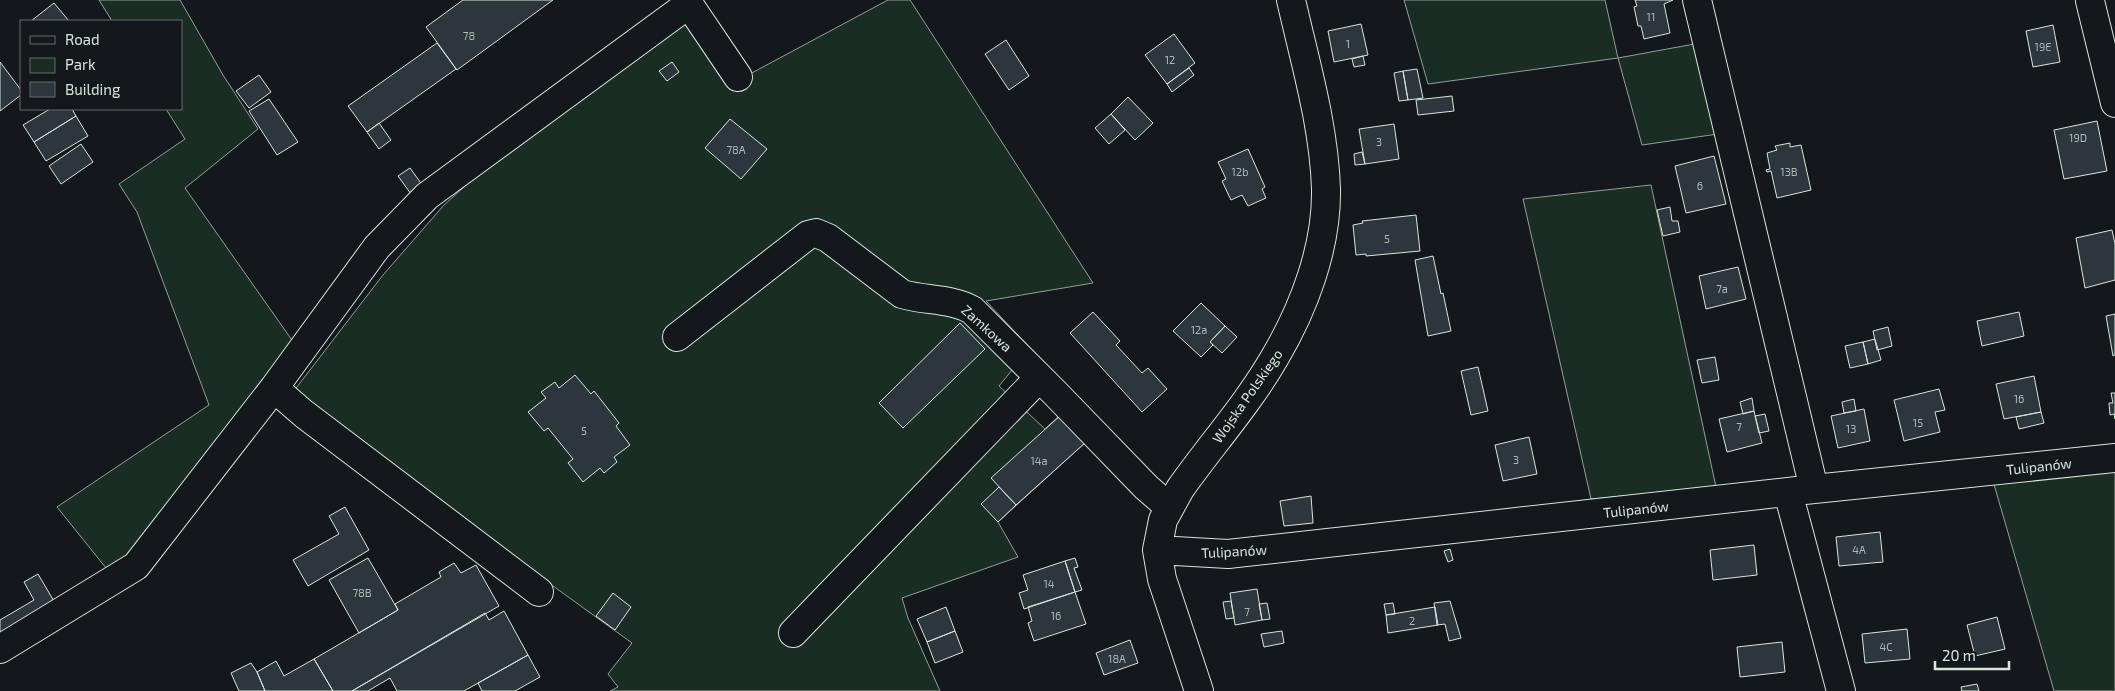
<svg xmlns="http://www.w3.org/2000/svg" width="2115" height="691" font-family="'Exo 2',sans-serif">
  <style>
    .green { fill: #1a2d24; stroke: #939e99 }
    .building { fill: #2c363c; stroke: #d8e6dc }
    .lines { fill: none; stroke-linecap: round; stroke-linejoin: round }
    .minor-casing { stroke: #d8e6dc; stroke-width: 30 }
    .minor { stroke: #14181c; stroke-width: 28 }
    .labels { text-anchor: middle; dominant-baseline: central; stroke-width: 4; stroke-linejoin: round; paint-order: stroke }
    .number-label { font-size: 11px; fill: #adbab4 }
    .street-label { font-size: 14px; fill: #d8e6dc; stroke: #14181c }
  </style>
  <rect width="100%" height="100%" fill="#14181c"/>
  <path class="green" d="M99,0h81l43,75 35,54 -73,59 109,155 -164,216 -20,14 -53,-66 152,-102 -72,-193 -18,-28 66,-45 -19,-30h15v-88h-69z
    M888,0h22l183,283 -107,18 44,47 -31,38 46,43 16,-15 25,28 -88,80 20,35 -116,41 6,20 32,73h-330l8,-4 -10,-13 24,-31 -342,-247 93,-121 61,-70 51,-46 210,-151 43,67z
    M1404,0h201l13,58 82,-15 18,91 -76,11 -24,-87 -190,26z
    M1651,185l65,302 -125,12 -68,-300z
    M2115,467v224h-61l-61,-210z"/>
  <path class="building" d="M463,0h90l-96,70 -31,-43z
    M1635,0h38l-9,4 6,29 -26,6 -3,-13h-3l-4,-19 3,-1z
    M54,3l15,18h-38z
    M1361,24l7,31 -34,7 -6,-31z
    M2053,25l7,37 -27,5 -7,-36z
    M1174,34l21,29 -28,21 -22,-29z
    M1006,40l23,36 -20,14 -24,-36z
    M437,43l19,26 -89,63 -19,-26z
    M1363,56l2,9 -11,2 -2,-8z
    M0,62l21,28v5l-21,16z
    M672,62l7,10 -12,9 -8,-10z
    M1189,68l5,7 -22,17 -5,-8z
    M1417,69l6,29 -15,2 -5,-29z
    M1403,71l5,29 -9,1 -5,-28z
    M259,75l12,17 -22,16 -13,-17z
    M1452,96l2,15 -36,4 -2,-15z
    M1128,97l25,26 -18,17 -24,-26z
    M269,99l29,43 -21,13 -28,-44z
    M50,109h22l4,7 -42,26 -11,-17z
    M1111,114l14,16 -16,14 -14,-16z
    M76,116l12,20 -42,25 -12,-19z
    M730,119l37,30 -26,30 -36,-31z
    M2097,121l10,50 -43,8 -10,-49z
    M379,123l12,17 -12,9 -12,-17z
    M1394,124l5,35 -34,5 -6,-35z
    M1790,143v4l11,-2 10,45 -34,8 -6,-27 -4,1 -1,-2 4,-1 -3,-16 10,-3 -2,-4z
    M81,144l12,18 -32,22 -12,-18z
    M1248,149l17,38 -3,2 4,9 -18,8 -6,-11 -11,5 -9,-19 4,-2 -8,-17z
    M1362,152l3,12 -10,1 -1,-11z
    M1714,156l12,48 -40,9 -11,-47z
    M410,168l13,18 -12,8 -13,-18z
    M1670,207l2,14h6l2,11 -17,4 -6,-26z
    M1416,215l4,36 -54,5v-2l-10,1 -3,-30 10,-2 -1,-2z
    M2112,230l3,14v36l-30,8 -9,-50z
    M1433,256l8,38 2,-1 8,38 -23,5 -13,-76z
    M1738,267l8,32 -40,10 -7,-33z
    M1201,303l24,23 -15,16 3,3 -12,12 -28,-26z
    M1093,312l27,29 -4,4 26,28 6,-5 19,21 -25,23 -72,-79z
    M2019,312l5,24 -42,10 -5,-25z
    M2115,314v41l-2,1 -7,-40z
    M960,323l25,26 -82,79 -24,-25z
    M1225,326l12,11 -15,16 -12,-11z
    M1888,327l4,19 -15,4 -4,-19z
    M1875,339l6,21 -13,4 -5,-22z
    M1863,342l5,22 -18,4 -5,-22z
    M1715,357l4,23 -17,3 -5,-23z
    M1478,367l10,44 -17,4 -10,-44z
    M575,375l16,19 3,-3 25,32 -3,3 14,19 -16,12 3,5 -13,11 -4,-5 -17,14 -15,-19 5,-4 -25,-31 -4,3 -16,-19 18,-14 -5,-6 14,-10 4,6z
    M2034,376l7,36 -37,7 -8,-35z
    M1939,389l6,21 -10,2 5,20 -36,9 -10,-41z
    M2111,393h4v26l-1,-5 -4,1 -1,-12h4z
    M1752,398l2,13 -11,3 -3,-12z
    M1854,399l2,12 -12,2 -2,-11z
    M1864,409l6,32 -32,7 -7,-32z
    M1754,411l8,32 -35,9 -8,-33z
    M2041,412l3,11 -25,6 -3,-12z
    M1765,414l4,17 -10,2 -4,-17z
    M1061,415l25,27 -70,63 -25,-27z
    M1529,437l8,37 -34,7 -8,-36z
    M999,487l17,18 -18,17 -17,-18z
    M1311,496l2,27 -29,3 -4,-25z
    M345,507l24,43 -61,36 -15,-26 46,-26 -10,-18z
    M1880,532l3,30 -44,4 -3,-29z
    M1754,545l3,30 -44,5 -3,-30z
    M1450,549l3,11 -5,2 -4,-11z
    M368,558l30,52 -39,23 -30,-53z
    M1075,558l3,9 -4,1 8,22 -7,2 -10,-31z
    M1065,561l10,31 -51,17 -5,-16 9,-3 -5,-15z
    M454,563l7,10 15,-8 23,41 -147,85h-19l-19,-32 84,-49 -3,-6 46,-27 -2,-5z
    M38,574l20,34 -58,35v-23l34,-20 -10,-18z
    M1257,589l5,31 -27,5 -5,-32z
    M1075,592l11,32 -52,17 -6,-18 4,-2 -4,-14z
    M613,593l18,14 -16,23 -19,-14z
    M1231,601l3,17 -8,1 -3,-17z
    M1450,601l11,37 -12,3 -4,-17 -8,1 -3,-22z
    M1267,603l3,16 -8,1 -3,-16z
    M1393,603l2,11 -9,1 -2,-11z
    M946,607l9,24 -28,11 -10,-23z
    M1435,607l3,18 -50,8 -2,-18z
    M504,611l24,44 -64,36h-67l-7,-13 -22,13h-16l133,-78 4,7z
    M1997,617l8,32 -30,7 -8,-31z
    M1907,629l3,30 -45,4 -3,-29z
    M955,631l8,21 -28,11 -8,-21z
    M1282,631l2,12 -20,4 -3,-13z
    M1130,640l8,23 -34,12 -8,-22z
    M1782,642l3,30 -45,5 -3,-30z
    M528,655l12,22 -25,14h-33l-4,-8z
    M314,659l19,32h-68l-8,-19 19,-11 8,15z
    M251,663l6,9 8,19h-26l-8,-18z
    M1977,684l2,7h-17l-1,-4z"/>
  <g class="lines">
    <g class="minor-casing">
      <path id="minor" d="M686,0l52,77
        M1697,0l117,489
        M2090,1l25,102
        M677,337l131,-102 8,-2 12,5 74,56c23,7 49,4 70,16l83,83 91,94 23,20
        M274,388l30,26 235,178
        M1788,492l53,199
        M1157,550l71,4 586,-65 301,-31
        M793,633l246,-255
        M0,649l136,-83 138,-178 103,-141 50,-51 262,-192
        M1199,691l-37,-112 -5,-29 6,-30 17,-31c31,-44 68,-85 95,-132 29,-49 52,-110 51,-168 -2,-64 -21,-127 -35,-189"/>
    </g>
    <use href="#minor" class="minor"/>
  </g>
  <g class="labels">
    <g class="number-label">
      <text x="1651" y="16">11</text>
      <text x="469" y="35">78</text>
      <text x="1348" y="43">1</text>
      <text x="2043" y="46">19E</text>
      <text x="1170" y="59">12</text>
      <text x="2078" y="137">19D</text>
      <text x="1379" y="141">3</text>
      <text x="736" y="149">78A</text>
      <text x="1240" y="171">12b</text>
      <text x="1789" y="171">13B</text>
      <text x="1700" y="185">6</text>
      <text x="1387" y="238">5</text>
      <text x="1722" y="288">7a</text>
      <text x="1199" y="329">12a</text>
      <text x="2019" y="398">16</text>
      <text x="1918" y="422">15</text>
      <text x="1739" y="426">7</text>
      <text x="1851" y="428">13</text>
      <text x="584" y="430">5</text>
      <text x="1516" y="459">3</text>
      <text x="1039" y="460">14a</text>
      <text x="1859" y="549">4A</text>
      <text x="1049" y="583">14</text>
      <text x="362" y="592">78B</text>
      <text x="1247" y="611">7</text>
      <text x="1056" y="615">16</text>
      <text x="1412" y="620">2</text>
      <text x="1886" y="646">4C</text>
      <text x="1117" y="658">18A</text>
    </g>
    <g class="street-label">
      <text transform="translate(987 328) rotate(42)">Zamkowa</text>
      <text transform="translate(1247 396) rotate(-55)">Wojska Polskiego</text>
      <text transform="translate(2039 466) rotate(-6)">Tulipanów</text>
      <text transform="translate(1636 509) rotate(-6)">Tulipanów</text>
      <text transform="translate(1234 551) rotate(-3)">Tulipanów</text>
    </g>
  </g>
  <rect x="20" y="20" width="162" height="90" fill="#14181c" stroke="#626a69"/>
  <rect x="30" y="36" width="25" height="8" fill="#14181c" stroke="#626a69"/>
  <text x="65" y="45" font-size="15" fill="#d8e6dc">Road</text>
  <rect x="30" y="58" width="25" height="15" fill="#1a2d24" stroke="#626a69"/>
  <text x="65" y="70" font-size="15" fill="#d8e6dc">Park</text>
  <rect x="30" y="82" width="25" height="15" fill="#2c363c" stroke="#626a69"/>
  <text x="65" y="95" font-size="15" fill="#d8e6dc">Building</text>
  <path d="M1935 661v8h74v-8" fill="none" stroke="#d8e6dc" stroke-width="2.5"/>
  <text x="1942" y="661" font-size="15" fill="#d8e6dc" stroke="#14181c" stroke-width="4" paint-order="stroke">20 m</text>
</svg>
